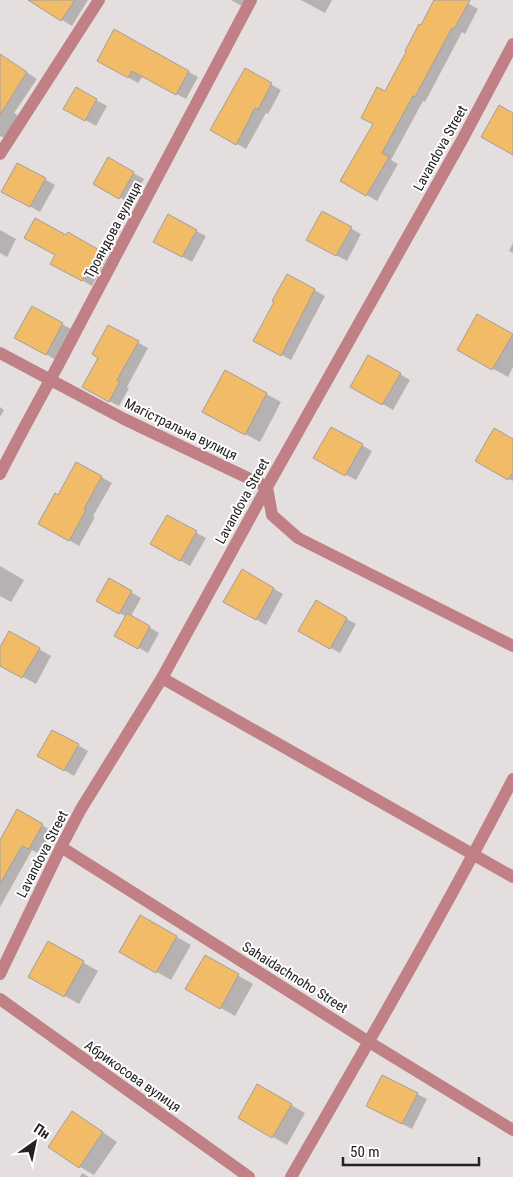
<svg xmlns="http://www.w3.org/2000/svg" width="513" height="1177" font-family="'Roboto Condensed',sans-serif">
  <style>
    .shadow { fill: #0003 }
    .building { fill: #f2bb68; stroke: #a19f9c }
    .lines { fill: none; stroke-linecap: round; stroke-linejoin: round }
    .minor { stroke: #c08086; stroke-width: 12 }
    .labels { text-anchor: middle; dominant-baseline: central; stroke-width: 4; stroke-linejoin: round; paint-order: stroke }
    .street-label { font-size: 14px; fill: #232121; stroke: #fff }
  </style>
  <rect width="100%" height="100%" fill="#e4dfde"/>
  <path class="shadow" d="M41,0h47l-16,26 -34,-21z
    M231,0h25l-7,10z
    M301,0h31l-7,13z
    M436,0h26l16,9 -13,25 -3,-2 -37,70 -2,-1 -32,59 7,4 -21,37 -35,-21 33,-56 10,-32z
    M115,31l83,46 -12,22 -43,-23 -5,7 -40,-23z
    M14,64l23,15 -23,34 6,4 -14,22 -5,-3 -1,1v-71z
    M245,70l36,20 -13,24 -2,-1 -20,36 -34,-19z
    M76,89l31,17 -11,20 -31,-18z
    M108,159l36,20 -14,24 -35,-19z
    M18,164l37,21 -15,27 -37,-21z
    M323,213l38,21 -14,27 -39,-21z
    M0,230l16,9 -9,18 -7,-4z
    M196,231l10,5 -14,26 -27,-15z
    M68,234l40,22 -16,30 -40,-23z
    M513,243v10l-4,-2z
    M288,275l37,21 -34,64 -36,-20z
    M32,308l41,22 -17,30 -40,-23z
    M477,316l36,20v31l-5,10 -50,-28z
    M109,327l39,21 -21,39 2,1 -10,18 -26,-13 7,-36z
    M369,356l41,24 -17,30 -41,-24z
    M226,372l55,30 -21,40 -41,-22z
    M0,407l4,3 -4,7z
    M332,428l40,23 -16,29 -41,-22z
    M513,440v41l-36,-20z
    M77,464l35,19 -19,33 2,1 -16,29 -39,-23 18,-27z
    M167,517l39,21 -16,28 -38,-22z
    M0,566l24,14 -13,22 -11,-6z
    M242,571l41,23 -17,31 -41,-24z
    M110,580l31,18 -10,18 28,17 -11,20 -32,-18 11,-18 -29,-16z
    M316,602l40,22 -16,29 -40,-22z
    M10,632l41,24 -15,28 -36,-20v-16z
    M53,731l35,20 -14,25 -35,-21z
    M18,811l34,20 -13,23 -7,-4 -32,57v-65z
    M140,916l51,29 -20,35 -51,-29z
    M49,943l49,28 -19,33 -49,-28z
    M205,957l48,27 -18,32 -48,-27z
    M258,1086l47,27 -18,32 -47,-27z
    M417,1094l10,5 -15,30 -34,-18z
    M87,1121l30,21 -23,33 -14,-8z
    M82,1173l7,4h-9z"/>
  <path class="building" d="M28,0h47l-14,21z
    M434,0h36l-16,29 -2,-1 -37,69 -2,-1 -31,57 7,4 -23,39 -26,-15 33,-57 -12,-6 16,-31 8,4 21,-39 -1,-1 14,-27 2,1z
    M114,29l75,42 -13,24 -44,-24 -4,7 -31,-17z
    M0,54l27,18 -27,43z
    M245,68l27,15 -14,27 -3,-2 -19,37 -26,-15z
    M76,87l21,12 -12,22 -22,-12z
    M499,105l14,8v42l-32,-18z
    M108,157l26,15 -15,27 -26,-15z
    M17,163l29,15 -16,29 -29,-15z
    M322,211l30,16 -16,29 -30,-16z
    M168,214l29,16 -15,27 -29,-15z
    M35,218l31,17 2,-3 31,18 -17,31 -32,-17 5,-9 -31,-17z
    M287,274l28,15 -34,67 -28,-15 21,-39 -2,-1z
    M32,306l31,17 -17,32 -32,-17z
    M477,314l36,20 -21,36 -35,-20z
    M108,325l31,16 -22,39 3,1 -11,21 -27,-15 16,-29 -6,-4z
    M368,355l33,18 -19,32 -32,-18z
    M225,370l42,23 -22,42 -43,-23z
    M331,427l32,17 -18,32 -32,-18z
    M494,428l19,11v33l-5,8 -33,-19z
    M76,462l26,14 -18,33 2,1 -17,31 -31,-17 17,-31 3,2z
    M167,515l30,16 -17,30 -30,-17z
    M242,569l32,19 -18,32 -33,-18z
    M109,578l23,13 -13,23 -23,-13z
    M316,600l31,18 -17,31 -32,-18z
    M127,613l23,13 -12,23 -24,-13z
    M9,631l31,17 -18,30 -22,-12v-19z
    M52,730l27,14 -15,27 -27,-15z
    M17,809l26,15 -14,25 -7,-3 -22,38v-44z
    M140,915l37,21 -21,37 -37,-21z
    M48,941l36,20 -20,36 -36,-20z
    M205,955l34,19 -19,35 -35,-20z
    M382,1075l36,18 -16,31 -36,-18z
    M257,1084l35,20 -20,34 -34,-20z
    M72,1111l31,21 -24,36 -31,-21z"/>
  <g class="lines">
    <path class="minor" d="M0,154l99,-154
      M0,353l124,66 143,68 5,28 26,23 215,108
      M0,474c24,-48 51,-94 75,-141 59,-111 118,-222 176,-333
      M162,678l351,199
      M61,847l308,195 144,88
      M0,974l61,-127 20,-38 81,-131 105,-191 195,-347 51,-96
      M0,999l249,178
      M291,1177c76,-132 152,-263 222,-398"/>
  </g>
  <g class="labels">
    <g class="street-label">
      <text transform="translate(440 148) rotate(-61)">Lavandova Street</text>
      <text transform="translate(113 230) rotate(-62)">Трояндова вулиця</text>
      <text transform="translate(181 429) rotate(26)">Магістральна вулиця</text>
      <text transform="translate(242 501) rotate(-61)">Lavandova Street</text>
      <text transform="translate(42 854) rotate(-63)">Lavandova Street</text>
      <text transform="translate(295 977) rotate(32)">Sahaidachnoho Street</text>
      <text transform="translate(133 1076) rotate(35)">Абрикосова вулиця</text>
    </g>
  </g>
  <g transform="translate(35 1142) rotate(33)" stroke="#ffffff" stroke-width="4" paint-order="stroke">
  <path d="M0-4L9 19L0 12L-9 19Z" fill="#232121"/>
  <text y="-8" font-size="14" font-weight="bold" text-anchor="middle" fill="#232121">Пн</text>
  </g>
  <path d="M343 1157v8h136v-8" fill="none" stroke="#232121" stroke-width="2.5"/>
  <text x="350" y="1157" font-size="15" fill="#232121" stroke="#ffffff" stroke-width="4" paint-order="stroke">50 m</text>
</svg>
